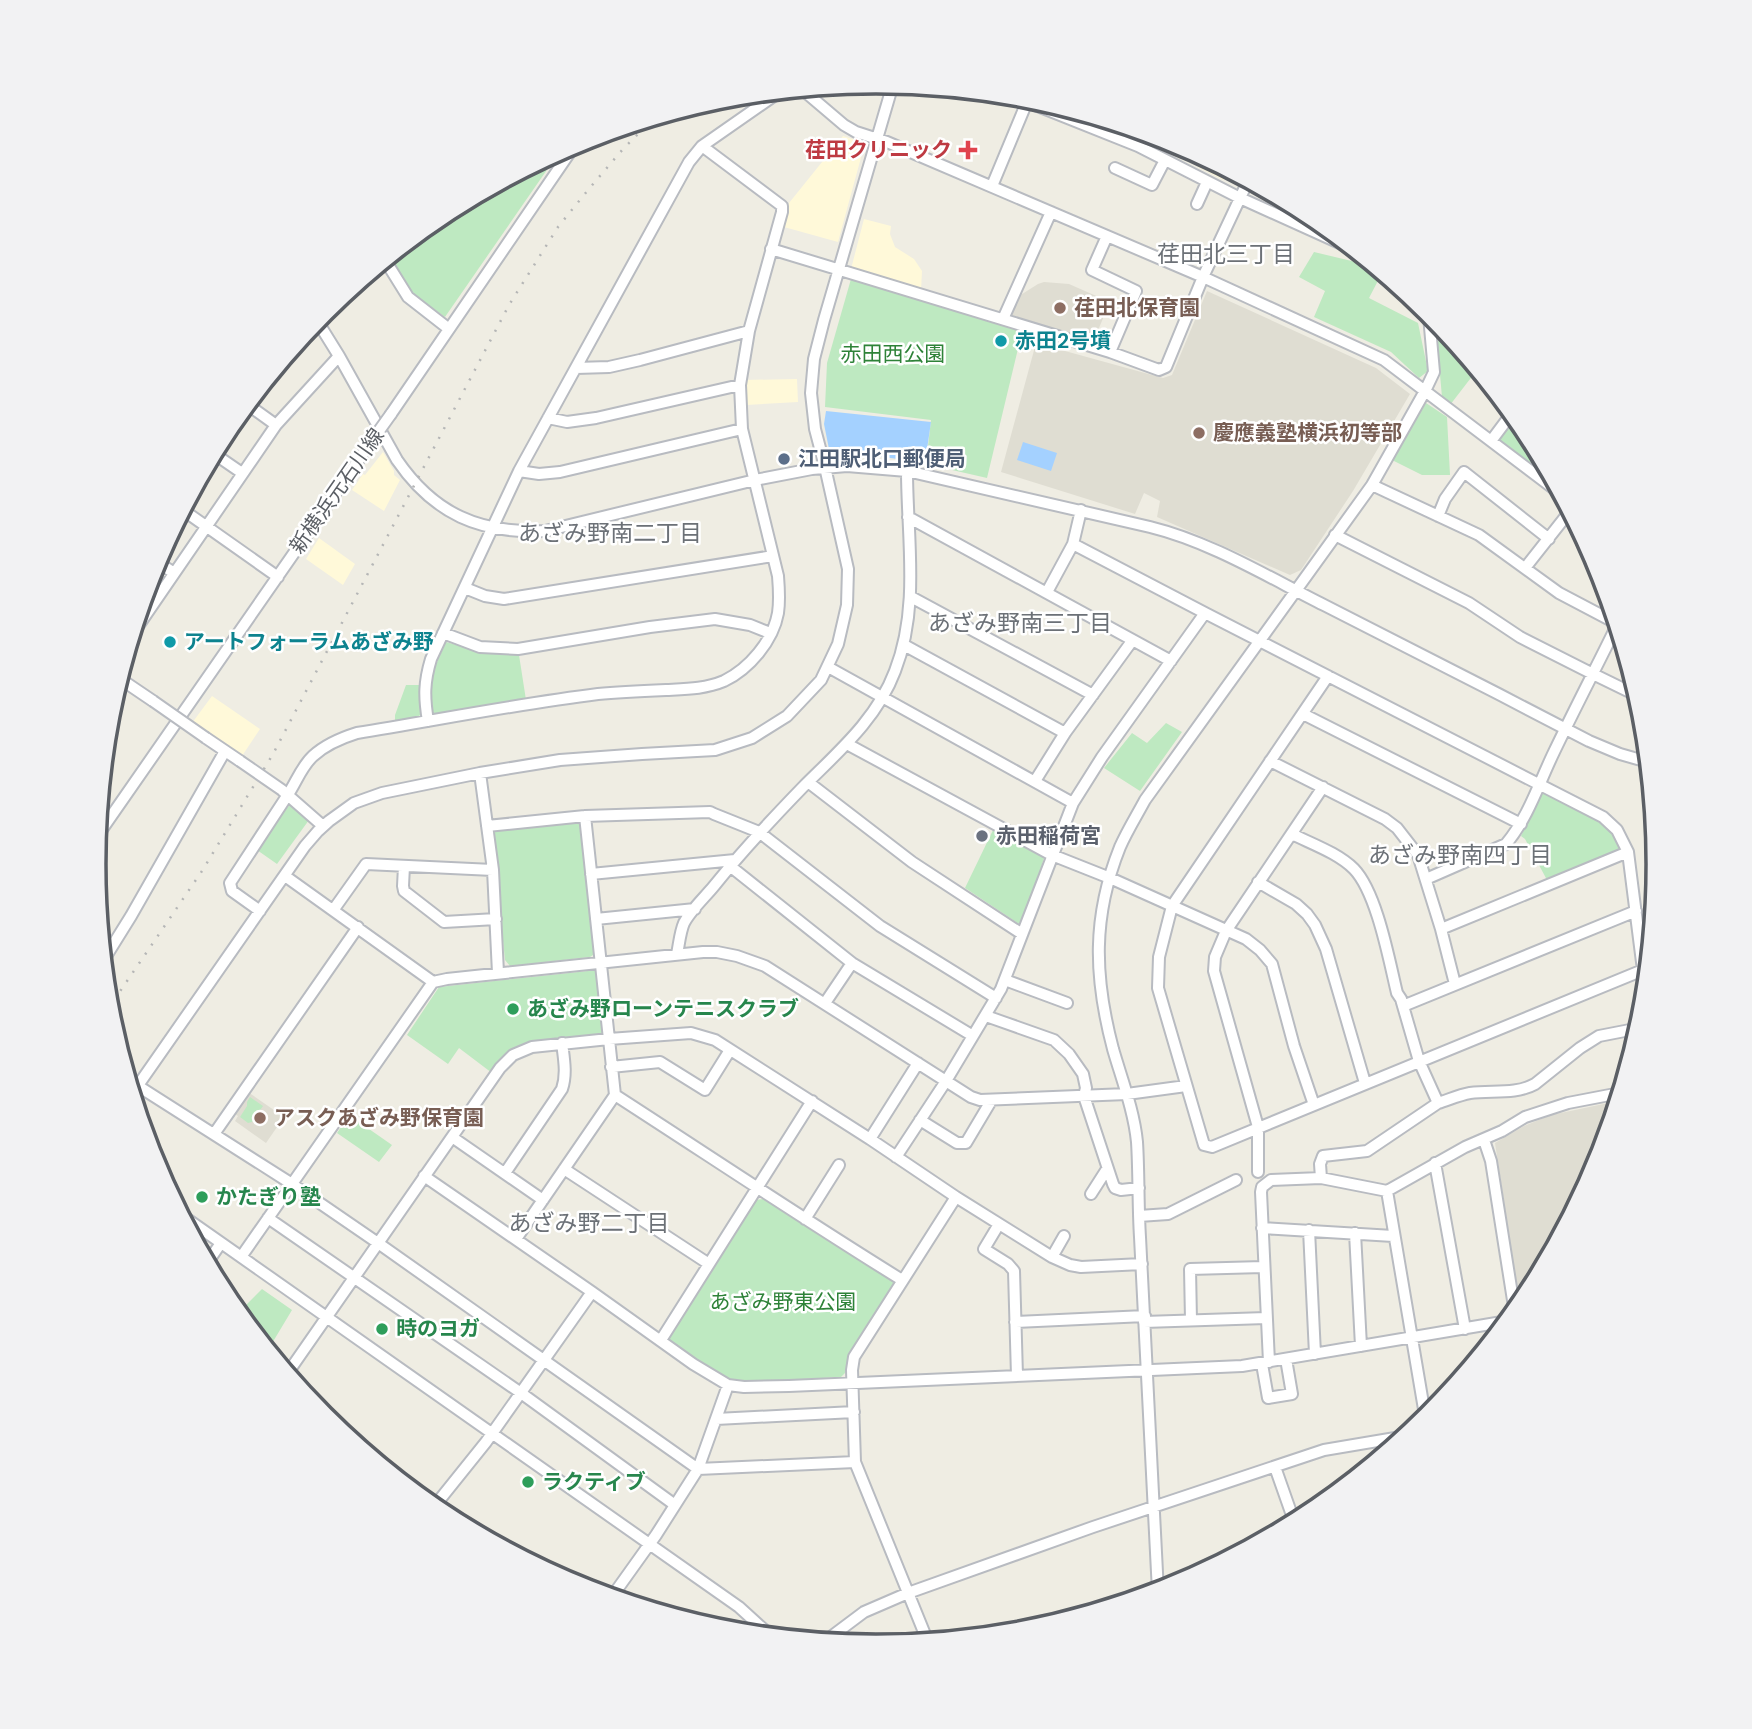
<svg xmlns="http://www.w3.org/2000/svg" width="1752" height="1729" font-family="'DM Sans','Noto Sans JP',sans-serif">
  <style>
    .commercial { fill: #fff9d9 }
    .education { fill: #dfddd2 }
    .green { fill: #bee9c1 }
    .water { fill: #a4d1ff }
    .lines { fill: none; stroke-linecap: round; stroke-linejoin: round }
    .minor-casing { stroke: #b8bbc1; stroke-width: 14 }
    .minor { stroke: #fff; stroke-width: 10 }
    .rail { stroke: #b5b6b6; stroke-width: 2.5; stroke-dasharray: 2 9; stroke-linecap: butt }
    .minor-bridge-casing { stroke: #b8bbc1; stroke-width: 14; stroke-linecap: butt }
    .minor-bridge { stroke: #fff; stroke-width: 10 }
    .health-dot { fill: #e0444e; stroke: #fff; stroke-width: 2.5 }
    .education-dot { fill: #8d6e63; stroke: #fff; stroke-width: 2.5 }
    .culture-dot { fill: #0f9aa8; stroke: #fff; stroke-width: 2.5 }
    .service-dot { fill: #5c6f8a; stroke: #fff; stroke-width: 2.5 }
    .worship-dot { fill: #6b7280; stroke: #fff; stroke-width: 2.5 }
    .leisure-dot { fill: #2e9e5b; stroke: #fff; stroke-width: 2.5 }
    .labels { text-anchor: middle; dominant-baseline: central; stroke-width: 5; stroke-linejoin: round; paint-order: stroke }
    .health-label { font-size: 21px; font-weight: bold; fill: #be3a42; stroke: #fff; text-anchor: end }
    .education-label { font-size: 21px; font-weight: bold; fill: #785e54; stroke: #fff; text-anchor: start }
    .culture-label { font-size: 21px; font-weight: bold; fill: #0d838f; stroke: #fff; text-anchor: start }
    .park-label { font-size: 21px; fill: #2e8238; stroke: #fff }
    .service-label { font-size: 21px; font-weight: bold; fill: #4e5e75; stroke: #fff; text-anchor: start }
    .street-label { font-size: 21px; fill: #5b5f65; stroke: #fff }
    .worship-label { font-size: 21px; font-weight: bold; fill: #5b616d; stroke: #fff; text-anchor: start }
    .leisure-label { font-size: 21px; font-weight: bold; fill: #27864d; stroke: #fff; text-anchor: start }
    .neighbourhood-label { font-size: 23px; fill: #6c7177; stroke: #fff }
    .rim { fill: none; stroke: #5b5f65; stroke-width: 3.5 }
  </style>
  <rect width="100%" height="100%" fill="#efede3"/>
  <path class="commercial" d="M843,136l22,7 -27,99 -54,-15 5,-24z
    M1203,157l42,22 -2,3 -16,-7 -3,5 -26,-13z
    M864,219l27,7 -1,8 5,13 19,12 8,12 -1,20 -70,-22z
    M797,379l1,23 -52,3 -2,-25z
    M383,452l11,19v4l6,5 -16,31 -32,-21 11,-16 2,1z
    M319,538l36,26 -12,21 -37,-26z
    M212,696l48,33 -18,27 -50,-33z"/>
  <path class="education" d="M1044,282l25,2 41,18 -17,40 -83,-24 -1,-5 8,-17h2l19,-12z
    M1207,291l169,77 34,26 -57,97 -52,79 -11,5 -133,-58 3,-16 -16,-8 -9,21 -134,-42 35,-129 127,35 9,-3z
    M248,1092l36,25 -18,26 -31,-22 3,-5 -5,-3z
    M1618,1101l-19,63 -73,135 -6,7 -25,-163 29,-17 27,-11z"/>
  <path class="green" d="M560,151l-115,166 -32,-23 -23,-38 52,-42z
    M1314,252l46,11 22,10 -13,25 49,25 10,48 -9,7 -28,-26 -77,-35 11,-26 -26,-14z
    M851,279l106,31 65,22 -35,146 -61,-14 5,-44 -106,-13 2,-44z
    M1435,318l42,52 -27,35 -8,-8z
    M1426,403l21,14 3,58h-28l-30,-15z
    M1515,417l12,13 22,41 -5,6 -47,-35z
    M446,642l32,9 41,4 7,45 -93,15 -3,-37z
    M406,685h14l2,28 -4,4 -23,5v-7z
    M1166,723l16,9 -42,59 -36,-23 28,-35 15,10z
    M1543,790l49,25 22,15 10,19 -77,31 -22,-41 -4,-3z
    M290,804l19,16 -32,44 -20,-14z
    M574,821l7,3 15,129 -6,4 -80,9 -5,-6 -13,-125 3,-5z
    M994,828l51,27 -23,71 -57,-38z
    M597,970l7,61 -3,5 -74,9 -35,28 -33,-25 -11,16 -41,-29 32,-48z
    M250,1097l13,9 -11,16 -4,1 -8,-6 7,-11v-4z
    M349,1115l43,30 -13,17 -42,-29z
    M763,1199l129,80 2,6 -43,68 -6,20 -4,4 -92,5 -17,-1 -13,-5 -49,-33 -1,-7 86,-136z
    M262,1289l30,21 -21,35 -15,-9 -32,-39 22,8z"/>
  <path class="water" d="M826,411l105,11 -6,41 -55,-8 -40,-1 -6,-30z
    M1023,442l34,11 -6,18 -34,-11z"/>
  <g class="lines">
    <g class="minor-casing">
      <path id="minor" d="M798,90l6,1 40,34 12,7 31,10 316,135 181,83 177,134
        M1010,95l128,51 102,52 115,52
        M1115,168l37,17 13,-25
        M992,186l37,-89
        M1197,204l10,-22
        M1107,236l-15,34 44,21 -26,61
        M771,249l339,103 49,18 7,-3 37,-90 45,-96
        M385,260l23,37 41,32
        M316,319l23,37 58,104c37,54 83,74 148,71l210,-51 57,-11 35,-3 60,5 243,56c61,15 118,50 174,78 89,45 177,90 265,136l31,13 28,8
        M1003,319l48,-107
        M576,368l33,-1 31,-7 109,-29
        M247,404l29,21
        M391,414l186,-272
        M548,418l19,4 29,-4 144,-33
        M1491,441l21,-28
        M213,453l29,20
        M519,471l20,3 21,-2 182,-43
        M1372,485l107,50 80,58 57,30
        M183,510l95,67
        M1438,516l7,-17 19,-27 85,67
        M908,517l263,144
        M1335,535l134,68 51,34 73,37 45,22
        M1073,544l132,69 398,204 14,13 11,22 15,118
        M156,561l18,12
        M1525,568l45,-57
        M465,588l20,8 19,3 269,-43
        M1047,592l26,-48 8,-34
        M911,597l182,98
        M443,633l37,14 38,2 132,-22 65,-8 35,6 20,8
        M132,635l144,-210 63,-69
        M904,645l161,88
        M828,667l245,136
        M1328,676l-156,230 -13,51 -1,31 46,157 8,2 436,-179
        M119,678l34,23
        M1303,714l218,110
        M428,721c-4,-24 -4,-39 3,-62l88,-188 170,-309 13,-16 76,-53 5,-2
        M206,738l34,23
        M847,744l205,111 58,23 136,61 14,11 12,14 22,82 20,59
        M1270,761l115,58 12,9 21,27 23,74 14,55
        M480,773l13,97 5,103
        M1035,781l30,-48 67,-92
        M808,782l104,80 110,72
        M283,791l40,35
        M585,816l30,279c96,62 190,125 287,185
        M487,826l98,-10 125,-4 4,2 45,18 121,94 116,72
        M1292,834c20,10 46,19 62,35 23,24 35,91 43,124l4,6 18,62 19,42 -71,48 -44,5 -3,8 1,14
        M96,838l280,-403
        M404,866l-1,20 1,5 40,31 52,-3
        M730,866l122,97 121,73
        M591,874l144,-14
        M285,876l148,106
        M1426,879l80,-35c22,-26 33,-61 48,-92 20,-42 42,-84 63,-127
        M1258,882l38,22 11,10 8,11 11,24 39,134
        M334,909l32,-45 127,6
        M260,911l-28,-20 -2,-8c19,-29 38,-58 57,-87 9,-13 14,-29 26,-40 13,-12 28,-18 44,-23 80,-13 160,-29 241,-39 22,-2 45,-3 68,-4 20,-1 39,-1 58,-9 25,-12 49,-40 54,-68 2,-13 1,-25 0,-37l-36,-147 -2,-44 9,-54 33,-119v-6l-80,-60
        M596,919l99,-10
        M1441,929l187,-77
        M677,954c2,-9 3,-22 7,-31 6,-12 21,-26 30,-37 28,-35 58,-67 89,-99 35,-35 74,-68 92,-116 25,-64 12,-134 12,-200
        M103,961l28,-45 94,-165
        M1005,980l62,23
        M825,1003l27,-40
        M1403,1006l233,-95
        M986,1016l68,24 15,14 14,20 3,14 -2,8 29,88 2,4 6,2 18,-2
        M611,1067l49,-5 45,28 25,-40
        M138,1086l154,98 86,59 320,226 157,-7
        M132,1094l173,-248 13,-15 11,-10 25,-18 28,-10 98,-20 80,-13 82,-6 73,-4 37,-12 35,-22 34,-36 17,-36 9,-39 1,-36 -23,-102 -10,-38 -4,-36 3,-34 10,-39 69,-236
        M1438,1103c10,-3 21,-8 32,-10 22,-3 45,2 65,-9l45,-36 19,-12 41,-8
        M920,1120l37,23h9l25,-42
        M214,1134l144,-207
        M452,1137l91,63
        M870,1139l48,-76
        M1484,1140l7,21 24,152
        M896,1157l50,-76 55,-92 72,-186 29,-46 103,-144
        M1435,1163l30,166
        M564,1169l145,95
        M1258,1172v-45l-44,-156 1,-14 11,-26 97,-144
        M505,1173l57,-84c5,-15 2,-30 0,-46
        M424,1176l168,116 101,72 35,21 -30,84 -42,66 -45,63
        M1387,1191l39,230
        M1091,1194l16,-25
        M180,1214l559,393 32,29
        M1139,1216l29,-2 68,-34
        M268,1218l253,175 154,112
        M805,1219l34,-54
        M999,1224l-15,25 24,15 6,7 3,105
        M1262,1228l131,8
        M1309,1230l6,124
        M1355,1233l6,113
        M516,1239l99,-144
        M203,1257l9,-1 9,-13
        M241,1257l192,-275 14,-3 256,-27h14l20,4 28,10 206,131 9,3 147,-6 59,-8
        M1052,1257l12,-21
        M1191,1320l-1,-51 73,-2
        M1015,1322l130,-6
        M1144,1322l122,-4
        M661,1340l151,-239
        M1269,1362l-8,-170 1,-5 9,-7 50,-2 66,13 78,-44 37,-16 23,-14 43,-14 52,-10
        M1262,1364l6,34 24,-4 -6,-35
        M287,1374l213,-306 13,-13 19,-8 77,-8 82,-6 24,7 155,99 86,58 96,60 18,8 11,2 61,-3
        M728,1385l16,2 45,-1 453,-20 266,-45
        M716,1419l138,-7
        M1275,1467l19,54
        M433,1508l53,-66 106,-150
        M1158,1592c-6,-118 -11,-236 -18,-355 -2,-31 -1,-63 -3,-95 -3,-31 -15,-62 -24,-93 -19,-72 -21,-132 7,-202 7,-16 17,-32 25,-47l227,-315 53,-94 9,-19 -5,-56 1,-4
        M824,1642l40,-30 44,-19 185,-66 231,-77 83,-14
        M928,1642l-73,-180 -3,-92 2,-13 102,-160"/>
    </g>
    <use href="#minor" class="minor"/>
    <path class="rail" d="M108,1009l94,-138 71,-117 236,-449 49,-78 30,-37 35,-41 31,-31"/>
    <g class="minor-bridge-casing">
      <path id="minor-bridge" d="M376,435l15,-21
        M153,701l53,37
        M240,761l42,29"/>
    </g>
    <use href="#minor-bridge" class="minor-bridge"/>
  </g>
  <path class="health-dot" d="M964.5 139.5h7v7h7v7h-7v7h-7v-7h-7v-7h7z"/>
  <g class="education-dot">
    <circle cx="1060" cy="308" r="7"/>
    <circle cx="1199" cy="433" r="7"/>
    <circle cx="260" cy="1118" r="7"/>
  </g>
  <g class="culture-dot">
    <circle cx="1001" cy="341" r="7"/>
    <circle cx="170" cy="642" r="7"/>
  </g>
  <circle class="service-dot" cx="784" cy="459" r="7"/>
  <circle class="worship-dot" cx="982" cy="836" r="7"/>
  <g class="leisure-dot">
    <circle cx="513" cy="1009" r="7"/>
    <circle cx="202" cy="1197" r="7"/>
    <circle cx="382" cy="1329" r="7"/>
    <circle cx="528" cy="1482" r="7"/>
  </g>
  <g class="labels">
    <g class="health-label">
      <text x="952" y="150">荏田クリニック</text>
    </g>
    <g class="education-label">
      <text x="1074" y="308">荏田北保育園</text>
      <text x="1213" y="433">慶應義塾横浜初等部</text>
      <text x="274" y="1118">アスクあざみ野保育園</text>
    </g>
    <g class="culture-label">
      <text x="1015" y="341">赤田2号墳</text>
      <text x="184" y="642">アートフォーラムあざみ野</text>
    </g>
    <g class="park-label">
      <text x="893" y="354">赤田西公園</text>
      <text x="783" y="1302">あざみ野東公園</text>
    </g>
    <g class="service-label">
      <text x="798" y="459">江田駅北口郵便局</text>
    </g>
    <g class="street-label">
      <text transform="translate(337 491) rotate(-55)">新横浜元石川線</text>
    </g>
    <g class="worship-label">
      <text x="996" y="836">赤田稲荷宮</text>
    </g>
    <g class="leisure-label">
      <text x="527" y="1009">あざみ野ローンテニスクラブ</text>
      <text x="216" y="1197">かたぎり塾</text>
      <text x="396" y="1329">時のヨガ</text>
      <text x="542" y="1482">ラクティブ</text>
    </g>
    <g class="neighbourhood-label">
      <text x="1226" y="254">荏田北三丁目</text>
      <text x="610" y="533">あざみ野南二丁目</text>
      <text x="1020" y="623">あざみ野南三丁目</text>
      <text x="1460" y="855">あざみ野南四丁目</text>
      <text x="589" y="1223">あざみ野二丁目</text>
    </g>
  </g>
  <path d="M0 0H1752V1729H0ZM106 864a770 770 0 1 1 1540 0a770 770 0 1 1-1540 0Z" fill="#f2f2f3" fill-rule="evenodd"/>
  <path class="rim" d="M106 864a770 770 0 1 1 1540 0a770 770 0 1 1-1540 0Z"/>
</svg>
